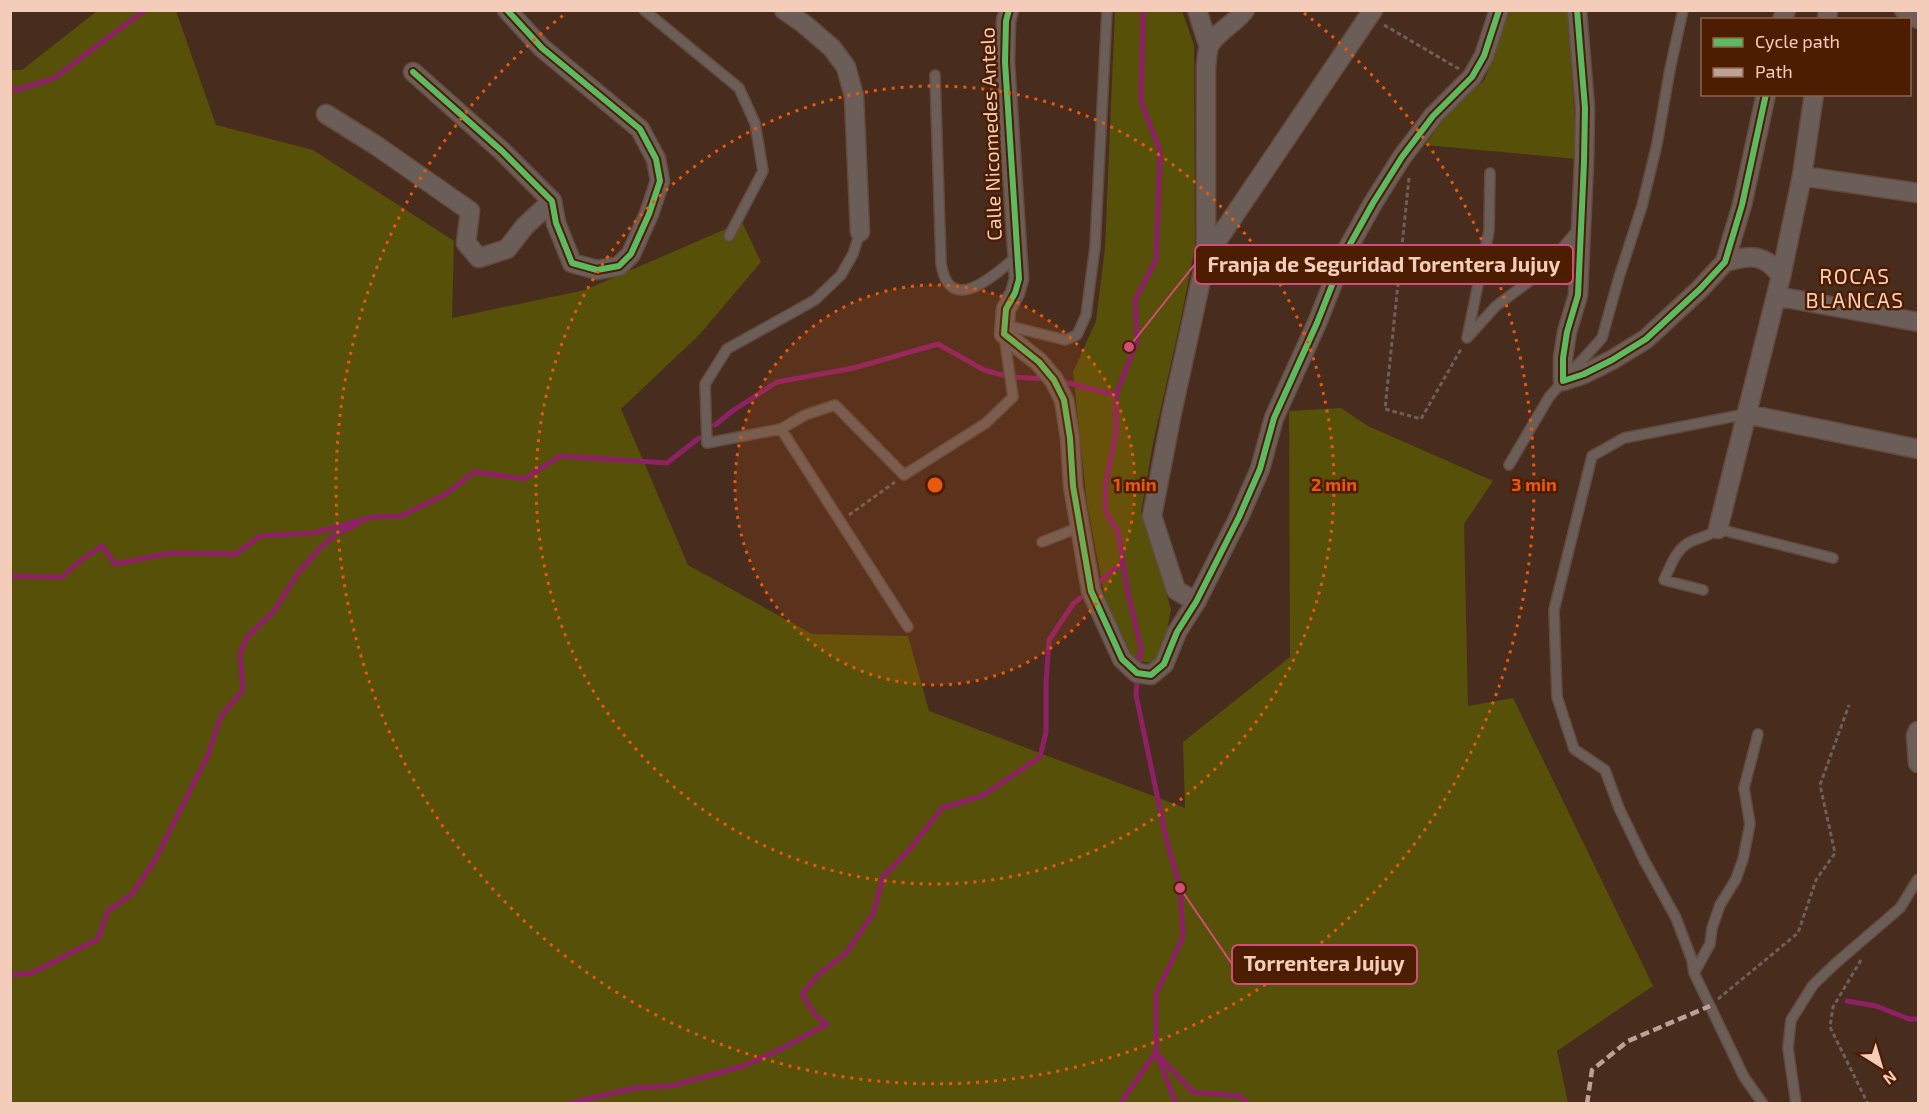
<svg xmlns="http://www.w3.org/2000/svg" width="1929" height="1114" font-family="'Exo 2',sans-serif">
  <style>
    .green { fill: #575008 }
    .lines { fill: none; stroke-linecap: round; stroke-linejoin: round }
    .stream { stroke: #8e2165; stroke-width: 5 }
    .lane-casing { stroke: #644a3d; stroke-width: 12 }
    .street-casing { stroke: #644a3d; stroke-width: 21 }
    .path { stroke: #6e6059; stroke-width: 3; stroke-dasharray: 4.5 3; stroke-linecap: butt }
    .lane { stroke: #6b5e58; stroke-width: 9 }
    .street { stroke: #6b5e58; stroke-width: 18 }
    .quiet { stroke: #bda197; stroke-width: 4.5; stroke-dasharray: 9 4.5; stroke-linecap: butt }
    .cycleway-casing { stroke: #4d1d02; stroke-width: 10 }
    .cycleway { stroke: #5cba63; stroke-width: 6 }
    .ring { fill: none; stroke: #e8590c; stroke-width: 3; stroke-dasharray: 3 6 }
    .labels { text-anchor: middle; dominant-baseline: central; stroke-width: 5; stroke-linejoin: round; paint-order: stroke }
    .street-label { font-size: 20px; fill: #f3ccba; stroke: #4d1d02 }
    .neighbourhood-label { font-size: 21px; letter-spacing: 1.5px; fill: #fdcfb9; stroke: #4d1d02 }
    .centre { fill: #e8590c; stroke: #4d1d02; stroke-width: 3 }
    .ring-label { font-size: 18px; text-anchor: middle; font-weight: bold; fill: #e8590c; stroke: #4d1d02; stroke-width: 5; stroke-linejoin: round; paint-order: stroke }
    .leader { fill: none; stroke: #d14e78; stroke-width: 2 }
    .callout-dot { fill: #d14e78; stroke: #4d1d02; stroke-width: 2 }
    .callout { fill: #4d1d02; stroke: #d14e78; stroke-width: 2 }
    .callout-label { font-size: 21px; text-anchor: middle; font-weight: bold; fill: #f3ccba }
  </style>
  <rect width="100%" height="100%" fill="#482d1e"/>
  <path class="green" d="M97,11h79l40,114 97,25 141,91 -2,77 133,-28 157,-68 19,40 -61,72 -79,75 67,156 124,69 96,2 21,75 256,97 -2,-66 107,-85 -1,-246 52,-3 27,18 125,55 -29,43 4,182 45,-8 140,288 -96,65 11,52h-1557l-1,-1033h12z
    M1115,11h67l12,34 1,202 -15,76 -27,120 -12,69 30,97 -8,41 -11,13 -18,-3 -29,-62 -18,-94 -14,-132 23,-51 9,-73z
    M1510,11h58l9,148 -152,-14 24,-34 35,-30z"/>
  <g class="lines">
    <path class="stream" d="M10,88l7,2 37,-12 91,-68
      M1060,381l56,14
      M715,425l16,-13 46,-30 77,-14 84,-24 46,26 26,7 37,2
      M10,576l52,1 18,-16 22,-15 13,18 55,-11 66,1 24,-18 53,-3 60,-16 28,-1 45,-22 28,-22 50,7 36,-23 107,7 32,-25
      M1098,583l25,-21
      M1139,664l2,-16 -13,-54 -10,-62 -13,-21 1,-30 10,-48v-38l21,-54 -2,-41 21,-40 4,-109 -19,-50 2,-91
      M1137,683l-1,12 30,143 14,50 3,49 -27,57v58l20,52
      M10,975l22,-2 66,-34 10,-28 24,-17 23,-34 53,-105 13,-39 22,-26 -3,-36 7,-17 27,-26 24,-38 21,-24 17,-15 22,-10
      M1847,1001l29,5 33,13h9
      M1158,1055l35,37 47,4 8,8
      M567,1104l67,-16 37,-2 72,-20 36,-16 48,-26 -12,-9 -13,-21 16,-19 28,-22 27,-39 10,-37 27,-28 32,-41 40,-12 58,-39 6,-25v-49l3,-43 24,-36 10,-8
      M1120,1104l36,-52"/>
    <g class="lane-casing">
      <path id="lane" d="M644,10l95,78 16,35 8,48 -34,65
        M935,75l6,188c8,55 54,12 76,-7
        M1490,173l-1,58 -22,107 29,-32 47,-35 37,-44
        M860,232l-7,22 -12,21 -26,25 -88,49 -22,35 2,59 74,-14 127,198
        M1005,325l60,15 12,-5 9,-20 9,-68 12,-237
        M1746,414l-122,24 -32,18 -38,154 3,87 17,52 31,21 14,38 25,52 32,58 16,42 2,13 16,33 34,71 19,27
        M781,429l24,-14 30,-10 69,70 82,-52 27,-26 -9,-62
        M1509,465l40,-68 53,-59 17,-61 23,-71 15,-62 13,-75 13,-59
        M1042,542l38,-15
        M1703,590l-39,-10c7,-15 12,-32 28,-39 10,-4 17,-5 26,-12l115,29
        M1694,973l16,-29 2,-16 8,-23 16,-26 7,-20 7,-35 -6,-36 14,-54
        M1796,1104l-8,-56 3,-28 22,-35 23,-22 64,-55 18,-29"/>
    </g>
    <g class="street-casing">
      <path id="street" d="M784,10l20,14 28,24 14,19 8,29 6,136
        M1009,10l-3,11 -1,41 14,217 -4,14 -9,16 -2,25 35,28 15,18 10,20 6,38 3,48 18,105 31,68 15,14 14,2 13,-11 13,-32 19,-30 43,-85 21,-48 14,-51 43,-95 27,-68 29,-52 29,-46 31,-41 39,-39 12,-21 15,-46
        M1197,10l12,37
        M1577,10l8,98 -1,54 -6,133 -11,37 -4,26v23l21,-7 28,-14 34,-21 54,-50 25,-27 17,-57 24,-111
        M1904,10l14,9
        M1782,20l4,-10
        M1827,20l1,-10
        M413,72l89,79 50,50 4,22 16,40 25,7 22,-4 12,-12 18,-40 11,-33 -4,-22 -16,-30 -98,-81 -35,-38
        M326,114l51,32 93,65 -4,32 13,15 28,-9 18,-23 27,-25
        M1802,176l116,17
        M1206,257l167,-247
        M1725,262c26,-7 39,-9 56,14
        M1776,296l142,26
        M1746,414l172,35
        M1718,529l63,-253 21,-100 12,-82
        M1196,602l-20,-12 -24,-74 20,-104 34,-155v-191c1,-6 1,-14 3,-20 8,-15 26,-22 36,-36
        M1918,731l-2,5 2,27"/>
    </g>
    <path class="path" d="M1384,25l75,44
      M1409,178l-24,231 36,10 40,-70
      M849,515l46,-33
      M1861,960l-28,47 -3,20 38,77
      M1718,999l80,-66 18,-53 19,-27 -15,-68 29,-80"/>
    <use href="#lane" class="lane"/>
    <use href="#street" class="street"/>
    <path class="quiet" d="M1587,1104l5,-34 36,-29 82,-35"/>
    <g class="cycleway-casing">
      <path id="cycleway" d="M1009,10l-3,11 -1,41 14,217 -4,14 -9,16 -2,25 35,28 15,18 10,20 6,38 3,48 18,105 31,68 15,14 14,2 13,-11 13,-32 19,-30 43,-85 21,-48 14,-51 43,-95 27,-68 29,-52 29,-46 31,-41 39,-39 12,-21 15,-46
        M1577,10l8,98 -1,54 -6,133 -11,37 -4,26v23l21,-7 28,-14 34,-21 54,-50 25,-27 17,-57 24,-111
        M413,72l89,79 50,50 4,22 16,40 25,7 22,-4 12,-12 18,-40 11,-33 -4,-22 -16,-30 -98,-81 -35,-38"/>
    </g>
    <use href="#cycleway" class="cycleway"/>
  </g>
  <circle cx="935" cy="485" r="200" fill="#e8590c" fill-opacity=".12"/>
  <g class="ring">
    <circle cx="935" cy="485" r="200"/>
    <circle cx="935" cy="485" r="399"/>
    <path d="M1304 13A599 599 0 1 1 566 13"/>
  </g>
  <g class="labels">
    <g class="street-label">
      <text transform="translate(990 134) rotate(-92)">Calle Nicomedes Antelo</text>
    </g>
    <g class="neighbourhood-label">
      <text x="1855" y="275">ROCAS<tspan x="1855" dy="24">BLANCAS</tspan></text>
    </g>
  </g>
  <circle cx="935" cy="485" r="9" class="centre"/>
  <g class="ring-label">
    <text x="1135" y="491">1 min</text>
    <text x="1334" y="491">2 min</text>
    <text x="1534" y="491">3 min</text>
  </g>
  <path class="leader" d="M1129 347L1195 264M1180 888L1232 964"/>
  <g class="callout-dot">
    <circle cx="1129" cy="347" r="6"/>
    <circle cx="1180" cy="888" r="6"/>
  </g>
  <g class="callout">
    <rect x="1195" y="245" width="378" height="39" rx="6"/>
    <rect x="1232" y="945" width="185" height="39" rx="6"/>
  </g>
  <g class="callout-label">
    <text x="1384" y="272">Franja de Seguridad Torentera Jujuy</text>
    <text x="1324" y="971">Torrentera Jujuy</text>
  </g>
  <rect width="1929" height="1114" fill="none" stroke="#f3ccba" stroke-width="24"/>
  <rect x="1701" y="18" width="210" height="78" fill="#4d1d02" stroke="#8f634c" stroke-width="1.5"/>
  <rect x="1713" y="38" width="30" height="9" fill="#5cba63" stroke="#8f634c" stroke-width="1.5"/>
  <text x="1755" y="48" font-size="18" fill="#f3ccba">Cycle path</text>
  <rect x="1713" y="68" width="30" height="9" fill="#bda197" stroke="#8f634c" stroke-width="1.5"/>
  <text x="1755" y="78" font-size="18" fill="#f3ccba">Path</text>
  <g transform="translate(1881 1066) rotate(143)" stroke="#4d1d02" stroke-width="4.5" paint-order="stroke">
  <path d="M0-4.5L10 22L0 15L-10 22Z" fill="#f3ccba"/>
  <text y="-9" font-size="16" font-weight="bold" text-anchor="middle" fill="#f3ccba">N</text>
  </g>
</svg>
